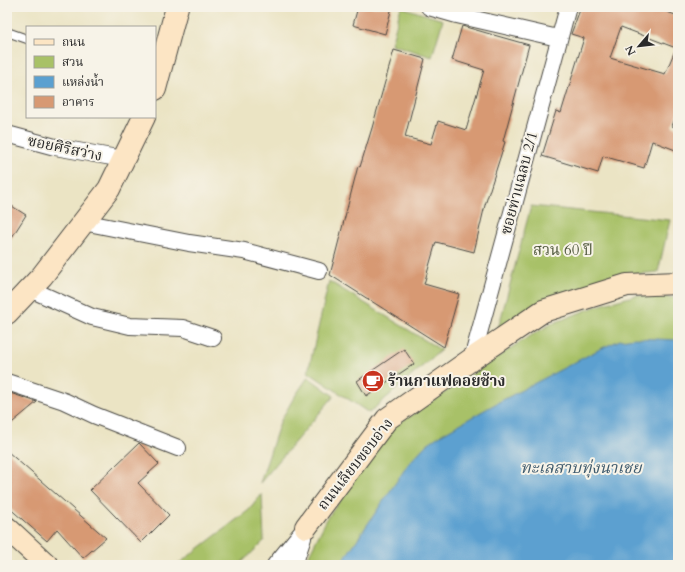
<svg xmlns="http://www.w3.org/2000/svg" width="685" height="572" font-family="Cardo,'Noto Serif Thai',serif">
  <style>
    .green { fill: #a8c167; stroke: #6a7649 }
    .water { fill: #5ba0d0; stroke: #43667e }
    .building { fill: #d79973; fill-rule: evenodd }
    .lines { fill: none; stroke-linecap: round; stroke-linejoin: round }
    .lane-casing { stroke: #484742; stroke-width: 10 }
    .street-casing { stroke: #484742; stroke-width: 18 }
    .secondary-casing { stroke: #484742; stroke-width: 24 }
    .lane { stroke: #fff; stroke-width: 8 }
    .street { stroke: #fff; stroke-width: 16 }
    .secondary { stroke: #fce5c4; stroke-width: 22 }
    .labels { text-anchor: middle; dominant-baseline: central; stroke-width: 4; stroke-linejoin: round; paint-order: stroke }
    .street-label { font-size: 15px; fill: #2b2b2b; stroke: #f7f3e8 }
    .park-label { font-size: 15px; fill: #50583d; stroke: #f7f3e8 }
    .poi-label { font-size: 15px; font-weight: bold; fill: #2b2b2b; stroke: #f7f3e8; text-anchor: start }
    .water-label { font-size: 16px; font-style: italic; fill: #3e5a6d; stroke: #f7f3e8 }
  </style>
  <rect width="100%" height="100%" fill="#f7f3e8"/>
  <filter id="ink" filterUnits="userSpaceOnUse"><feTurbulence type="fractalNoise" baseFrequency=".025" numOctaves="2"/><feDisplacementMap in="SourceGraphic" scale="8" xChannelSelector="R" yChannelSelector="G"/><feConvolveMatrix kernelMatrix="1 2 1 2 8 2 1 2 1" color-interpolation-filters="sRGB"/></filter>
  <filter id="wash" filterUnits="userSpaceOnUse"><feTurbulence type="fractalNoise" baseFrequency=".012" numOctaves="4" result="noise"/><feDisplacementMap in="SourceGraphic" scale="16" xChannelSelector="R" yChannelSelector="G"/><feGaussianBlur stdDeviation="0.9" result="paint"/><feColorMatrix in="noise" values="0 0 0 0 0 0 0 0 0 0 0 0 0 0 0 0 0 1.4 0 .05"/><feComposite in="paint" operator="in"/></filter>
  <g filter="url(#wash)">
    <rect width="100%" height="100%" fill="#ebe4c4"/>
    <path class="green" d="M401,7l42,13 -11,37 -41,-13z
      M531,206l139,14 -12,52 -32,3 -128,54z
      M329,281l112,69 -72,63 -61,-41z
      M637,295l41,3v267h-374l23,-46 62,-89 131,-88 31,-18 46,-18z
      M308,377l26,19 -74,87 20,-61 13,-23z
      M262,494l2,47 -25,24h-62l72,-55z"/>
    <path class="water" d="M635,338l43,2v225h-338l69,-102 18,-19 15,-10 55,-31 103,-54 20,-9z"/>
    <g id="blocks">
      <path class="building" d="M358,7h34l-7,27 -32,-9z
        M581,7h73l24,9v95l-6,15 6,2v23l-26,-10 -8,27 -41,-12 -5,17 -56,-17 14,-45 5,2 23,-75 -13,-4zM621,27l55,21 -11,26 -55,-16z
        M462,26l67,19 -26,96 2,1 -20,63 -11,47 -38,-10 -12,42 35,10 -15,53 -114,-72 28,-109 2,1 12,-39 22,-78 31,9 -20,78 26,7 7,-23 28,9 18,-60 -32,-10z
        M7,203l19,12 -19,30z
        M404,349l10,15 -48,32 -9,-15z
        M7,392l30,10 -30,25z
        M139,443l20,21 -21,19 31,32 -28,28 -51,-53z
        M7,451l99,87 -23,20 -26,-29 -10,12 -40,-35z"/>
    </g>
  </g>
  <g filter="url(#ink)">
    <use href="#blocks" fill-opacity="0" stroke="#484742" stroke-width="1"/>
    <g class="lines">
      <g class="lane-casing">
        <path id="lane" d="M7,32l20,7"/>
      </g>
      <g class="street-casing">
        <path id="street" d="M429,7l28,8 101,23
          M7,134l48,13 68,12
          M83,222l106,21 55,8 75,20
          M30,289l62,28 38,9 53,2 30,10
          M472,359l96,-352
          M7,382l57,19 30,14 84,33
          M275,565l31,-38
          M294,565l9,-27"/>
      </g>
      <g class="secondary-casing">
        <path id="secondary" d="M155,89l22,-82
          M7,313l35,-37 67,-87 35,-72
          M306,527l81,-108 85,-60 71,-48 84,-26 51,-2
          M7,528l40,37"/>
      </g>
      <use href="#lane" class="lane"/>
      <use href="#street" class="street"/>
      <use href="#secondary" class="secondary"/>
    </g>
  </g>
  <defs>
    <g id="cafe-disc" transform="scale(1.15)"><circle r="9.5" fill="#c8321e" stroke="#f7f3e8"/><path d="M-5.5-4.5H6V0H3Q3 3.5 0 3.5H-2.5Q-5.5 3.5-5.5 0ZM3-3.2v2h1.7v-2ZM-6 4.5H4V6H-6Z" fill="#fff"/></g>
  </defs>
  <g fill-rule="evenodd">
    <use href="#cafe-disc" x="373" y="381"/>
  </g>
  <g class="labels">
    <g class="street-label">
      <text transform="translate(65 148) rotate(12)">ซอยศิริสว่าง</text>
      <text transform="translate(519 183) rotate(-75)">ซอยท่าแฉลบ 2/1</text>
      <text transform="translate(355 464) rotate(-52)">ถนนเลียบขอบอ่าง</text>
    </g>
    <g class="park-label">
      <text x="563" y="250">สวน 60 ปี</text>
    </g>
    <g class="poi-label">
      <text x="388" y="381">ร้านกาแฟดอยช้าง</text>
    </g>
    <g class="water-label">
      <text x="581" y="468">ทะเลสาบทุ่งนาเชย</text>
    </g>
  </g>
  <rect width="685" height="572" fill="none" stroke="#f7f3e8" stroke-width="24"/>
  <rect x="26" y="26" width="130" height="92" fill="#f7f3e8" stroke="#a5a39c"/>
  <rect x="34" y="39" width="20" height="6" fill="#fce5c4" stroke="#a5a39c"/>
  <text x="62" y="46" font-size="12" fill="#2b2b2b">ถนน</text>
  <rect x="34" y="56" width="20" height="12" fill="#a8c167" stroke="#a5a39c"/>
  <text x="62" y="66" font-size="12" fill="#2b2b2b">สวน</text>
  <rect x="34" y="76" width="20" height="12" fill="#5ba0d0" stroke="#a5a39c"/>
  <text x="62" y="86" font-size="12" fill="#2b2b2b">แหล่งน้ำ</text>
  <rect x="34" y="96" width="20" height="12" fill="#d79973" stroke="#a5a39c"/>
  <text x="62" y="106" font-size="12" fill="#2b2b2b">อาคาร</text>
  <g transform="translate(639 46) rotate(242)" stroke="#f7f3e8" stroke-width="3" paint-order="stroke">
  <path d="M0-3L7 15L0 10L-7 15Z" fill="#2b2b2b"/>
  <text y="-6" font-size="11" font-weight="bold" text-anchor="middle" fill="#2b2b2b">N</text>
  </g>
</svg>
